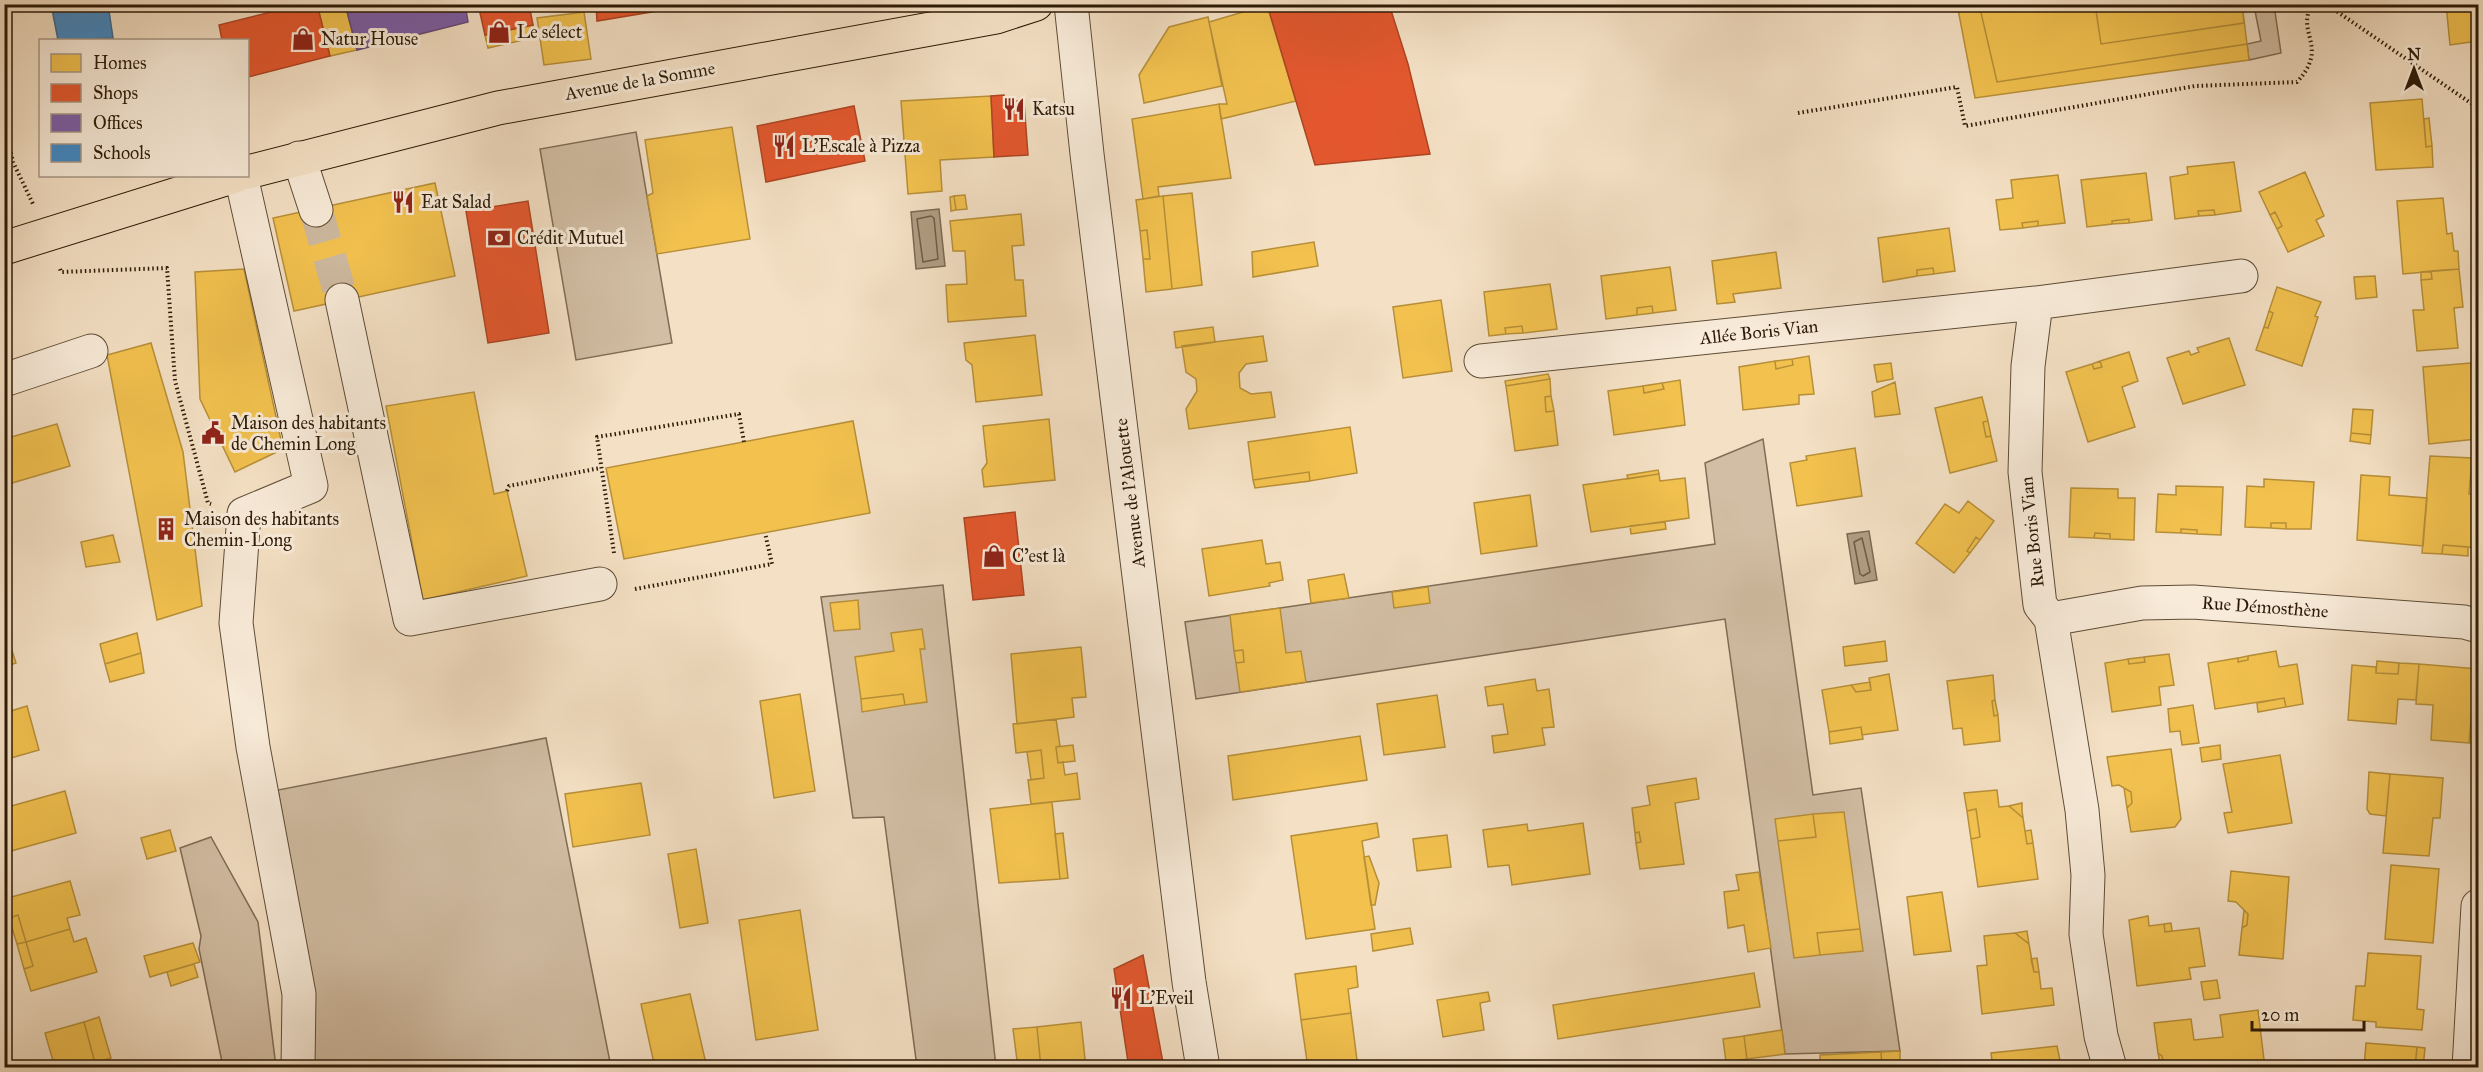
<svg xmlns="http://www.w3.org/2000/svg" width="2483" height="1072" font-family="'IM FELL Great Primer',serif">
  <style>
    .green { fill: #d2bea4; stroke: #7f6c55; stroke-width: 1.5 }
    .water { fill: #b09d83; stroke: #7b6951; stroke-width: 1.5 }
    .homes { fill: #f2c14e; stroke: #b78f38; stroke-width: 1.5 }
    .shops { fill: #e4572e; stroke: #ad4522; stroke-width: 1.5 }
    .offices { fill: #7b5ea7; stroke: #634a77; stroke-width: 1.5 }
    .schools { fill: #3f88c5; stroke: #39678c; stroke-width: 1.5 }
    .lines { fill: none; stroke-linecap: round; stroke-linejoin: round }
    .shore { stroke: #6e5c44; stroke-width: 1.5 }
    .minor-tunnel { stroke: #ccb89e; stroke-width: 33; stroke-dasharray: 33 16; stroke-linecap: butt }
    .minor-casing { stroke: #5e4c36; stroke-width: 35 }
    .major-casing { stroke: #2c1a06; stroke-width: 35 }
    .path { stroke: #2c1a06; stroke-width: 4; stroke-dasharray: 1.5 3; stroke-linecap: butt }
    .minor { stroke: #f8ebd9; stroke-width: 33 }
    .major { stroke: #f4e0c4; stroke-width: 33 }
    .labels { text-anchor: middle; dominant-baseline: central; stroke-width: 6; stroke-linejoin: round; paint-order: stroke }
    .poi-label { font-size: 18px; fill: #2c1a06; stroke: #f8ebd9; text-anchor: start }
    .street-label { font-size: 18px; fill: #2c1a06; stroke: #f8ebd9 }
  </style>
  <rect width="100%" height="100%" fill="#f4e0c4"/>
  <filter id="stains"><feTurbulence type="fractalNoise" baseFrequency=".00333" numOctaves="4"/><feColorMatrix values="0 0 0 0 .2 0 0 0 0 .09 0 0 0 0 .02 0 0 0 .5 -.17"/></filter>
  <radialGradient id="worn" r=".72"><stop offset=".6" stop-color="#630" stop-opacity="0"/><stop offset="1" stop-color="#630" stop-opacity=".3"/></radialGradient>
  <path class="green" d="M2258,5h16l7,48 -32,7 -2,-16 14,-3 -6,-30 4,-1z
    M636,132l36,211 -96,17 -36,-211z
    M1763,439l50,356 48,-7 39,263 -115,3 -60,-435 -529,80 -11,-77 530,-78 -10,-81z
    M943,585l53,482h-79l-33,-250 -31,1 -32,-221z
    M546,738l65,329h-305l5,-88 -33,-189z
    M211,837l47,85 18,145h-53l-24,-118 2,-13 -21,-88z"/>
  <path class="water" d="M939,209l6,57 -29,3 -5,-57z
    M1869,531l8,49 -22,4 -8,-50z"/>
  <path class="homes" d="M317,4h28l12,46 -27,6z
    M1957,4h285l7,56 -274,38z
    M1979,4h263l5,40 -250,38z
    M2095,4h147l2,19 -143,21z
    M2446,4h32v37l-28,4z
    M1267,5l29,96 -75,18 -2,-15h8l-18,-82z
    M584,12l7,47 -47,6 -7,-47z
    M1208,17l14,69 -78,17 -5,-28 30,-48z
    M533,25l3,12 -48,11 -3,-13z
    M991,96l3,61 -54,3 2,31 -34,3 -7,-93z
    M2422,99l4,48 6,-1 1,21 -57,3 -6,-67z
    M1219,104l12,74 -73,9 1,9 -16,3 -11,-80z
    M2429,118l3,28 -6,1 -2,-28z
    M732,127l18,112 -93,15 -10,-58 6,-3 -8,-53z
    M2234,162l7,49 -26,4 -1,-5 -16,1 1,5 -24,3 -5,-42 18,-3 -1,-7z
    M2305,172l19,44 -8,4 8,16 -36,16 -11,-23 5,-3 -7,-14 -5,3 -11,-23z
    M2146,173l6,47 -23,3v-4l-17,2v3l-25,3 -6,-47z
    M2058,175l7,48 -27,3v-5l-16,2 1,5 -23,2 -4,-30 17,-2 -2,-18z
    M435,183l20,93 -161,35 -21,-93z
    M1192,193l10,92 -30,4 -9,-93z
    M965,195l2,14 -11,1 -2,-14z
    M954,196l2,14 -5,1 -1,-14z
    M1163,196l9,93 -26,3 -3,-33h7l-3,-29 -7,1 -4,-31z
    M2443,198l4,36 5,-1 2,18h4l1,18 -56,5 -6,-73z
    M2214,210l1,5 -16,1 -1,-5z
    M2275,212l7,14 -5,3 -7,-14z
    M1021,214l3,31 -12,1 3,34h8l3,36 -78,6 -2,-37 21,-1 -2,-33h-12l-3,-30z
    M2129,219v4l-17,1v-3z
    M2038,221v5l-15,2 -1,-5z
    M1949,228l6,43 -21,3 -1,-6 -16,2v6l-34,6 -5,-44z
    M1147,230l3,29h-7l-3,-28z
    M1314,242l4,24 -65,11 -1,-25z
    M1776,252l5,36 -48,6 2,8 -18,2 -5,-43z
    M1670,267l6,43 -23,3 -1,-7 -15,2v7l-31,4 -5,-43z
    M1933,268l1,6 -17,2v-6z
    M244,269l39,180 -48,23 -35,-73 -5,-127z
    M2459,269l4,38 -9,1 4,40 -41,3 -4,-41h11l-3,-30 11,-1 -1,-8z
    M2431,271l1,8 -11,1v-8z
    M2375,276l2,21 -21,2 -2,-22z
    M1550,284l7,45 -34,4 -1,-7 -17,2 1,6 -17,2 -5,-44z
    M2277,287l44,15 -6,14 3,1 -16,49 -46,-16 8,-23 4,1 5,-15 -4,-2z
    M1441,300l11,71 -49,7 -10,-71z
    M1652,306l1,7 -16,2v-7z
    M2269,311l4,2 -5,15 -4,-1z
    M1522,326l1,7 -17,1 -1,-6z
    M1213,327l2,15 -39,6 -2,-16z
    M1035,335l7,60 -66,7 -4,-37 -6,-5 -2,-17z
    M1263,336l4,25 -21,3 -7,9 1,15 11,6 20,-2 4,25 -86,12 -3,-20 11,-18 -1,-12 -10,-7 -4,-26z
    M2229,338l16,47 -62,19 -16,-46 22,-7 2,4 8,-3 -2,-4z
    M151,343l32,109 19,154 -45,14 -50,-265z
    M2129,352l9,29 -16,6 13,40 -47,15 -22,-70 26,-8 2,5 8,-2 -2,-6z
    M1809,356l5,38 -15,1v9l-56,6 -4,-43 36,-6 1,8 17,-4 -1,-6z
    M1792,359l1,6 -17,4 -1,-8z
    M2100,361l2,6 -8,2 -2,-5z
    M1891,363l2,16 -16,3 -3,-17z
    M2471,363l6,76 -48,5 -6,-77z
    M1548,374l2,5 -44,7 -1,-5z
    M1550,379l1,17 -6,1 1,15 8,-1 4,34 -43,6 -9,-65z
    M1680,380l5,45 -71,10 -6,-44 35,-5 1,7 20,-4 -2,-6z
    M1895,382l5,32 -25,3 -3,-25z
    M1662,383l2,6 -20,4 -1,-7z
    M474,392l20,102 13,-3 20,85 -104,24 -37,-194z
    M1551,396l3,15 -8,1 -1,-15z
    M1982,397l6,24 -5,1 3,15 5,-1 6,25 -47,12 -15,-65z
    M2353,409l20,1 -2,25 -20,-2z
    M1049,419l6,61 -71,7 -2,-17 5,-7 -4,-37z
    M853,421l17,92 -246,46 -18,-91z
    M1988,421l3,15 -5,1 -3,-15z
    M57,424l13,42 -58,17 -8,-24v-20z
    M1350,427l7,46 -47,8 -1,-9 -56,8 -5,-38z
    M2351,433l20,2 -1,9 -20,-3z
    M1855,448l7,48 -65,10 -7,-43 17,-3 -1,-4z
    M2430,456l42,2 -3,36 9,1v53l-35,-3 -1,9 -20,-1z
    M1658,470l1,4 -31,5 -1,-4z
    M1309,472l1,9 -55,7 -2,-8z
    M1659,474l1,7 25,-3 4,40 -98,14 -8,-47z
    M2361,475l29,2 -1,18 38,3 -4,48 -66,-6z
    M2264,479l50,3 -3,47h-25v-6h-15v5l-26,-1 2,-41 17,1z
    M2176,486l47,1 -2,48 -24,-1v-4l-16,-1v4l-25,-1 2,-38 18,1z
    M2071,488l47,1v9h17l-1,42 -24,-1v-5l-15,-1 -1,5 -25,-1z
    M1530,495l7,51 -56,8 -7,-51z
    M1968,501l26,20 -14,19 -4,-3 -9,14 3,2 -16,20 -38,-30 29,-39 14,9z
    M1665,522l1,7 -35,5 -1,-8z
    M2271,523h15v6l-15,-1z
    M2181,529l16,1v4l-16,-1z
    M2095,533l15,1v5l-16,-1z
    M113,535l7,27 -34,5 -5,-25z
    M1976,537l4,3 -10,13 -3,-2z
    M1262,540l4,24 14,-2 3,18 -14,3 1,3 -61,10 -7,-47z
    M2443,545l25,2v9l-26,-2z
    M1344,574l5,24 -38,5 -3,-23z
    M1428,587l2,16 -36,5 -2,-16z
    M858,600l2,29 -26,2 -4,-28z
    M1280,608l6,45 15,-2 5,31 -66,10 -4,-29 8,-1 -1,-12 -9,1 -4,-36z
    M4,626l12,37 -12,4z
    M922,629l3,20h-5l7,53 -22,3 -2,-11 -42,5 -6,-42 39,-6 -3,-18z
    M137,633l4,20 -36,11 -5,-20z
    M1885,641l2,20 -42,5 -2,-19z
    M1081,647l5,50 -14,1 2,19 -57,7 -6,-70z
    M1243,650l1,12 -8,1 -2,-12z
    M2276,651l3,16 18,-3 6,40 -17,3 -2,-9 -69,11 -7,-46 30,-5v4l10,-2v-4z
    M141,653l3,20 -34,9 -5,-18z
    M2169,654l5,31 -15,2 2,18 -49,7 -7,-49 23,-4 1,5 16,-2 -1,-5z
    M2248,656v4l-10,2v-4z
    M2144,657l1,5 -16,2 -1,-5z
    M2377,661l22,2 -1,11 -22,-1z
    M2399,663l20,1 -3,36 -18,-1 -2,25 -48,-4 4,-55 24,2v6l22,1z
    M2419,664l59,5v39l-6,-1 -3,36 -38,-3 2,-35 -17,-1z
    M1889,674l9,56 -36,5 -1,-8 -32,5 -7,-42 29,-5 5,7 15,-2 -2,-12z
    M1993,675l2,25 -3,1 2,15 4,-1 2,26 -36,4 -2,-17 -9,1 -6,-48z
    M1535,679l2,12 12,-2 5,38 -12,1 3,17 -51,8 -2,-17 16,-2 -5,-30 -15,2 -3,-19z
    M1870,682l1,8 -15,2 -5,-7z
    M800,694l15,97 -41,7 -14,-97z
    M903,694l2,11 -43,7 -1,-13z
    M1437,695l8,52 -61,8 -7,-51z
    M2284,698l2,9 -28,5 -1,-9z
    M1995,700l3,15 -4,1 -2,-15z
    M2193,705l6,38 -17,2 -2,-14 -10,1 -2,-23z
    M27,706l12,44 -35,10v-47z
    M2472,707l6,1 -2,35h-7z
    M1056,719l4,27 -4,1 2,16 5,-1 2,13 12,-2 3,26 -49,5 -3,-24 16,-2 -3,-28 -25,3 -3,-29z
    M1861,727l2,12 -33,5 -1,-12z
    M1360,736l7,44 -134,20 -5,-44z
    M1073,745l2,16 -17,2 -2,-16z
    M2220,745l1,14 -19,3 -2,-14z
    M2171,749l10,70 -6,8 -44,5 -4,-24 5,-5 -1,-11 -12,-7 -7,1 -5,-29z
    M1041,750l3,28 -13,2 -4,-28z
    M2280,755l12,68 -64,10 -4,-20 8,-1 -9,-48z
    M2369,772l21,2 -4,42 -16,-2 -3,-5z
    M2390,774l53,4 -3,40h-7l-4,38 -46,-3z
    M1696,778l3,21 -24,4 9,61 -44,5 -4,-26 5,-1 -2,-10 -4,1 -3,-25 18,-3 -3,-19z
    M641,783l9,52 -77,12 -8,-53z
    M2124,788l7,4 1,11 -5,5z
    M1997,790l2,17 10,-1 14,12 4,26 6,-1 5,36 -60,8 -7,-48 9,-2 -4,-28 -9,2 -3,-18z
    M65,791l11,42 -72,20v-45z
    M1052,802l8,77 -61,4 -9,-74z
    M2022,803v8l1,7 -14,-12z
    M1976,809l4,28 -9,2 -4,-28z
    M1844,812l16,117 -43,4 3,22 -26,3 -16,-117 38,-4 -3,-23z
    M1813,814l3,23 -38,4 -3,-22z
    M1377,823l2,14 -17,4 13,88 -69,10 -15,-103z
    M1583,823l7,51 -78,11 -3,-20 -21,2 -5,-37 44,-6 1,7z
    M170,830l6,21 -29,8 -6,-21z
    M2031,830l2,13 -6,1 -2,-13z
    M1639,832l2,10 -5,1 -1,-10z
    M1063,833l5,45 -8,1 -5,-45z
    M1447,835l4,32 -34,4 -4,-32z
    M696,849l12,74 -28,5 -12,-74z
    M1369,856l10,27 -4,22h-4l-7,-48z
    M2391,865l48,4 -6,74 -48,-4z
    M2231,871l58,6 -6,82 -44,-4 3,-27 5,-3 1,-11 -12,-12 -8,-1z
    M1759,872l12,76 -23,4 -4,-27 -16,3 -4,-36 15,-2 -3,-15z
    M70,881l10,34 -13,3 3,11 -44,13 -8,-27 -9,3 -5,-19z
    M1942,892l9,59 -37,4 -7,-58z
    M800,910l18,120 -62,10 -17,-120z
    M2244,910l4,4 -1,11 -5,3z
    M18,915l8,27 -9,2 -8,-26z
    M2148,916l1,10 15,-2 1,8 34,-4 6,38 -16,2 2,11 -54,7 -8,-66z
    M2171,923l1,8 -7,1 -1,-8z
    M1410,928l3,16 -40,7 -2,-17z
    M70,929l4,13 12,-4 11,34 -66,19 -7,-22 9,-3 -7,-24z
    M1860,929l3,22 -43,4 -3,-22z
    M2027,931l1,7 1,6 -14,-11z
    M2015,933l14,11 5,28h5l2,17 11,-1 2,17 -72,9 -5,-48 10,-1 -3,-29z
    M26,942l7,24 -9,3 -7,-25z
    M193,943l7,19 -50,15 -6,-21z
    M2368,953l53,3 -4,53 7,1 -2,20 -46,-3v-5l-23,-2 3,-34h9z
    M2037,958l2,14h-5l-3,-13z
    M194,964l4,13 -27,9 -4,-14z
    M1356,966l2,21 -10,2 3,24 -50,7 -6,-46z
    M1754,973l6,34 -202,32 -5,-34z
    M2217,980l3,18 -16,2 -3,-18z
    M1488,992l2,9 -10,2 4,27 -41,7 -6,-37z
    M690,994l17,74h-52l-14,-64z
    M2258,1010l7,58h-104l3,-4 -2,-8 -4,-3 -4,-30 37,-4 3,21 29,-3 -3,-22z
    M1351,1013l7,55h-50l-7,-48z
    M99,1017l12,41 -16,5 -11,-41z
    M84,1022l11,41 -17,5h-23l-10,-35z
    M1081,1022l5,46h-45l-4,-41z
    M1037,1027l4,41h-23l-5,-39z
    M1782,1030l3,24 -38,5 -3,-23z
    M1744,1036l3,23 -21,3 -3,-23z
    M2366,1043l51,4 -2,21h-51z
    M2057,1046l4,19 -68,3 -2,-15z
    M2417,1047l8,1 -2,20h-8z
    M1900,1051v17h-18l-1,-16z
    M1881,1052l1,16h-62v-13z
    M2158,1053l4,3 2,8 -3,4z
    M101,1061l2,7h-25l17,-5z
    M1966,1062l2,6h-68v-1z"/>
  <path class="shops" d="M303,4h14l13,52 -82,21v-37h-26l-3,-15z
    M478,4h51l4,21 -48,10z
    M596,4h104l-103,17z
    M1389,4l19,60 22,90 -115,11 -48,-161z
    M1004,95v6h20l4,54 -34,2 -3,-61z
    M854,106l11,55 -99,21 -9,-56z
    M528,201l21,132 -61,10 -22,-132z
    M1015,512l9,83 -51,5 -9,-82z
    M1143,955l21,113h-48v-4l12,-2 -14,-93z"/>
  <path class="offices" d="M345,4h120l3,18 -111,28z"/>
  <path class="schools" d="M51,4h57l5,34 -55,2z"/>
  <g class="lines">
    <path class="shore" d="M931,216l3,2 4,41 -15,3 -6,-43z
      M1862,538l8,34 -7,4 -3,-2 -6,-32z"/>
    <path class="minor-tunnel" d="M316,210l26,90"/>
    <g class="minor-casing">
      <path id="minor" d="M1071,4l16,150 102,828 14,86
        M299,158l17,52
        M241,176l70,310 -67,28 -8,109 17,124 46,247 -1,74
        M342,300l68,319 190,-35
        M1481,361l555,-58
        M4,380l87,-29
        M2051,619l91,-16 51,-1 271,20 14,4
        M2110,1068l-9,-32 -15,-102 2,-59 -6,-65 -31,-191 -11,-14 -15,-133 3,-106 8,-63 205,-27
        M2469,1068l9,-162"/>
    </g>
    <g class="major-casing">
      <path id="major" d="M248,172l250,-64 498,-91 40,-13
        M4,248l231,-72"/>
    </g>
    <path class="path" d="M2326,4l152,104
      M1798,113l159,-26 8,39 230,-40 102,-4c33,-36 -2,-48 15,-78
      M4,122l9,40 20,42
      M60,269l1,3 106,-4 8,113 33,122 3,1
      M507,491l2,-5 91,-18
      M614,553l-17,-116 142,-23 5,28
      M635,589l137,-25 -7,-31"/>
    <use href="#minor" class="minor"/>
    <use href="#major" class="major"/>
  </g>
  <defs>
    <g id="shop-bare" transform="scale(1.8)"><path d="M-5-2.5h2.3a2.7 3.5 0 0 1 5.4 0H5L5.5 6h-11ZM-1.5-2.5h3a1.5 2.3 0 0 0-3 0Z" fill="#8f2418" stroke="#f8ebd9" stroke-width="2.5" paint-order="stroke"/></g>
    <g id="restaurant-bare" transform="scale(1.8)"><path d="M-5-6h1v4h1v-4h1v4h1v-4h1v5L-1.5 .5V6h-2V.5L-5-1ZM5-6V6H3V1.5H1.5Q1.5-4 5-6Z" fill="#8f2418" stroke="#f8ebd9" stroke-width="2.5" paint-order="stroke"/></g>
    <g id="bank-bare" transform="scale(1.8)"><path d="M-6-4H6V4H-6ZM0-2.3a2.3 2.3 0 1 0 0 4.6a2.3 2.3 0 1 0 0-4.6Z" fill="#8f2418" stroke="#f8ebd9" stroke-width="2.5" paint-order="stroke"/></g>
    <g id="civic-bare" transform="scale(1.8)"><path d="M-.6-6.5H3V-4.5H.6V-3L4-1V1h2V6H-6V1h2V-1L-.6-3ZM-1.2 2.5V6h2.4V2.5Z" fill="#8f2418" stroke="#f8ebd9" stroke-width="2.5" paint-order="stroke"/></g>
    <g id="building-bare" transform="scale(1.8)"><path d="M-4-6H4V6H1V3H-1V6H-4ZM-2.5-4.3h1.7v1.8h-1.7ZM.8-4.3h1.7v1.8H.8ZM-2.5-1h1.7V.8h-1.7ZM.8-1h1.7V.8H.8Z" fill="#8f2418" stroke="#f8ebd9" stroke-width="2.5" paint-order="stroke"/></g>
  </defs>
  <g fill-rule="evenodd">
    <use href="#shop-bare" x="499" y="32"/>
    <use href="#shop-bare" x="303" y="39"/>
    <use href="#restaurant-bare" x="1014" y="109"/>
    <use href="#restaurant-bare" x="784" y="146"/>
    <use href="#restaurant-bare" x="403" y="202"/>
    <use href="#bank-bare" x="499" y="238"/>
    <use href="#civic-bare" x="213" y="433"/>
    <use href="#building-bare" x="166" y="529"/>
    <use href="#shop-bare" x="994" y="556"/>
    <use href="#restaurant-bare" x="1121" y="998"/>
  </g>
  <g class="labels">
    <g class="poi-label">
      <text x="517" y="32">Le sélect</text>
      <text x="321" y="39">Natur House</text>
      <text x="1032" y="109">Katsu</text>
      <text x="802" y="146">L'Escale à Pizza</text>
      <text x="421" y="202">Eat Salad</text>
      <text x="517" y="238">Crédit Mutuel</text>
      <text x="231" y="423">Maison des habitants<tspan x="231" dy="21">de Chemin Long</tspan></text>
      <text x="184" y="519">Maison des habitants<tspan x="184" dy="21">Chemin-Long</tspan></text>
      <text x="1012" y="556">C'est là</text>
      <text x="1139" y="998">L'Eveil</text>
    </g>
    <g class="street-label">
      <text transform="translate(640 81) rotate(-10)">Avenue de la Somme</text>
      <text transform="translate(1759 332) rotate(-6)">Allée Boris Vian</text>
      <text transform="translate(1130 493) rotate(-97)">Avenue de l'Alouette</text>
      <text transform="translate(2032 532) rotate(-96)">Rue Boris Vian</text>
      <text transform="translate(2265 607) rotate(4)">Rue Démosthène</text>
    </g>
  </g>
  <rect width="2483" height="1072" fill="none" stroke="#f4e0c4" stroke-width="24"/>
  <rect x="6" y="6" width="2471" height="1060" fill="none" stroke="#2c1a06" stroke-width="3"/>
  <rect x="12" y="12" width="2459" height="1048" fill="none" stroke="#2c1a06" stroke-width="1.5"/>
  <rect x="39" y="39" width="210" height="138" fill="#f8ebd9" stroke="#a69785" stroke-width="1.5"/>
  <rect x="51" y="54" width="30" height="18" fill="#f2c14e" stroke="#a69785" stroke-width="1.5"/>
  <text x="93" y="69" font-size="18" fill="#2c1a06">Homes</text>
  <rect x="51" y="84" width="30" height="18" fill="#e4572e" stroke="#a69785" stroke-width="1.5"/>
  <text x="93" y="99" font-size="18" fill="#2c1a06">Shops</text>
  <rect x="51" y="114" width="30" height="18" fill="#7b5ea7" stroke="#a69785" stroke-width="1.5"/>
  <text x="93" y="129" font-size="18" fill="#2c1a06">Offices</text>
  <rect x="51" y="144" width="30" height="18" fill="#3f88c5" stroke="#a69785" stroke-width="1.5"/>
  <text x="93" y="159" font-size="18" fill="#2c1a06">Schools</text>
  <g transform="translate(2414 69)" stroke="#f8ebd9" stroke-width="4.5" paint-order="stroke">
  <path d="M0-4.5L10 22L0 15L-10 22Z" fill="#2c1a06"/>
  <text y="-9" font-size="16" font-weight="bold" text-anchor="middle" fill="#2c1a06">N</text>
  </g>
  <path d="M2252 1021v9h112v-9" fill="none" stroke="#2c1a06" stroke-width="3"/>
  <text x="2261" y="1021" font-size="18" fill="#2c1a06" stroke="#f8ebd9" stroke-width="4.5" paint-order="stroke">20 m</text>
  <rect width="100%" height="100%" filter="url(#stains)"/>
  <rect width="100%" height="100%" fill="url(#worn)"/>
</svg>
